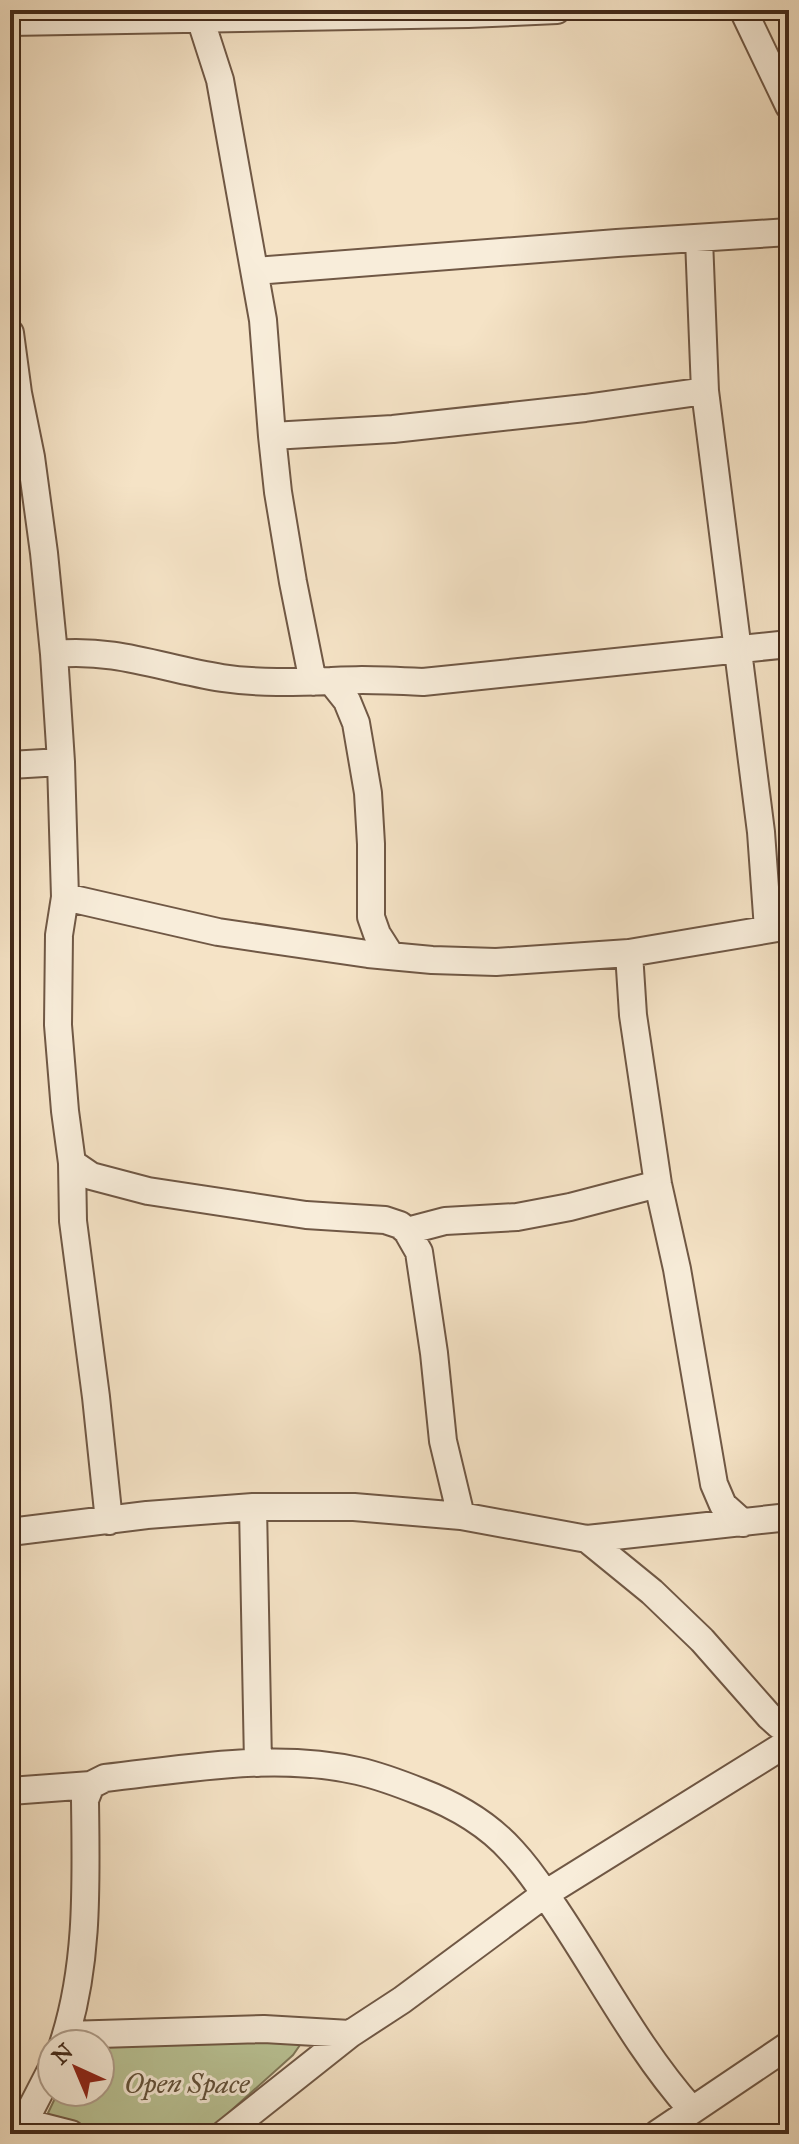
<svg xmlns="http://www.w3.org/2000/svg" width="799" height="2144" font-family="'IM FELL Great Primer',serif">
  <style>
    .green { fill: #bac496; stroke: #7e7758; stroke-width: 2 }
    .lines { fill: none; stroke-linecap: round; stroke-linejoin: round }
    .minor-casing { stroke: #705845; stroke-width: 30 }
    .minor { stroke: #f8edda; stroke-width: 26 }
    .labels { text-anchor: middle; dominant-baseline: central; stroke-width: 6; stroke-linejoin: round; paint-order: stroke }
    .park-label { font-size: 28px; font-style: italic; fill: #615039; stroke: #f8edda }
  </style>
  <rect width="100%" height="100%" fill="#f5e3c6"/>
  <filter id="stains"><feTurbulence type="fractalNoise" baseFrequency=".0025" numOctaves="4"/><feColorMatrix values="0 0 0 0 .2 0 0 0 0 .09 0 0 0 0 .02 0 0 0 .5 -.17"/></filter>
  <radialGradient id="worn" r=".72"><stop offset=".6" stop-color="#630" stop-opacity="0"/><stop offset="1" stop-color="#630" stop-opacity=".3"/></radialGradient>
  <path class="green" d="M301,2033l-1,12 -7,10 -88,79h-167l20,-42h42v-44l51,-14z"/>
  <g class="lines">
    <g class="minor-casing">
      <path id="minor" d="M743,10l46,96
        M200,18l20,62 43,240 9,116 6,56 15,90 20,100
        M10,22l458,-8 89,-4
        M699,239l6,152 56,441 7,97
        M255,271l362,-28 172,-11
        M10,333l8,60 13,64 13,96 10,101 7,108 4,135 -6,38 -1,90 7,86 7,52 1,58 23,176 13,124
        M272,436l121,-7 192,-21 120,-17
        M54,654c63,-6 109,15 168,24 47,7 93,3 140,2 21,0 41,1 61,2l366,-38
        M331,681l16,20 9,22 12,70 3,51v73l6,17 14,22
        M10,765l51,-3
        M65,897l153,35 150,22 64,6 64,2 133,-9 160,-27
        M629,953l4,62 25,169 19,85 37,215 9,21 20,18
        M72,1163l19,13 57,15 158,24 79,5 15,5 7,6 12,21 15,101 9,88 18,75
        M407,1231l38,-10 72,-4 53,-10 88,-23
        M253,1507l5,256
        M10,1532l137,-17 106,-8h101l107,9 126,23 202,-22
        M587,1539l65,53 50,48 67,76 10,9 10,3
        M10,1791l81,-6
        M66,2035l198,-6 86,5 52,-34 143,-106 244,-152
        M63,2044c26,-79 23,-162 22,-244l6,-15 14,-7c82,-9 171,-26 253,-7 22,5 43,13 63,21 34,13 66,31 91,59 12,13 23,28 33,43 50,71 89,151 146,215
        M24,2122l47,12
        M18,2134l34,-66
        M224,2134l126,-100
        M657,2134l132,-89"/>
    </g>
    <use href="#minor" class="minor"/>
  </g>
  <g class="labels">
    <g class="park-label">
      <text x="187" y="2083">Open Space</text>
    </g>
  </g>
  <rect width="799" height="2144" fill="none" stroke="#f5e3c6" stroke-width="40"/>
  <rect x="12" y="12" width="775" height="2120" fill="none" stroke="#432a1a" stroke-width="4"/>
  <rect x="20" y="20" width="759" height="2104" fill="none" stroke="#432a1a" stroke-width="2"/>
  <g transform="translate(76 2068) rotate(316)"><circle r="38" fill="#f8edda" stroke="#b09f8d" stroke-width="2"/>
  <path d="M0-6L14 30L0 20L-14 30Z" fill="#8f2418"/>
  <text y="-12" font-size="22" font-weight="bold" text-anchor="middle" fill="#432a1a">N</text>
  </g>
  <rect width="100%" height="100%" filter="url(#stains)"/>
  <rect width="100%" height="100%" fill="url(#worn)"/>
</svg>
